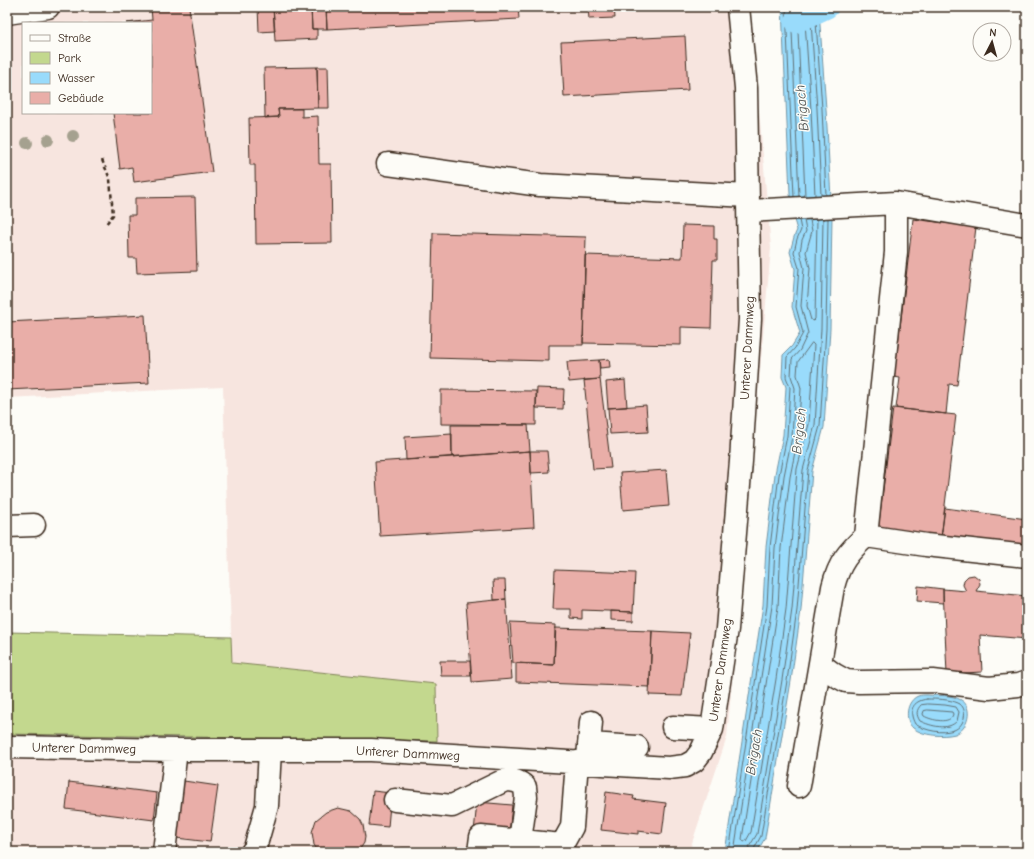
<svg xmlns="http://www.w3.org/2000/svg" width="1034" height="859" font-family="'Comic Neue',sans-serif">
  <style>
    .built { fill: #f7e5df; fill-rule: evenodd }
    .green { fill: #c3d88e; stroke: #7f8156 }
    .water { fill: #99dbfb; stroke: #7394a3 }
    .lines { fill: none; stroke-linecap: round; stroke-linejoin: round }
    .shore { stroke: #617176; stroke-width: 1 }
    .canal { stroke: #99dbfb; stroke-width: 22 }
    .building { fill: #e9aea8; stroke: #3b2a1e }
    .minor-casing { stroke: #3b2a1e; stroke-width: 25 }
    .path { stroke: #3b2a1e; stroke-width: 2.5; stroke-dasharray: 4 3; stroke-linecap: butt }
    .minor { stroke: #fdfcf7; stroke-width: 22 }
    .tree { fill: #a5a18f }
    .labels { text-anchor: middle; dominant-baseline: central; stroke-width: 3; stroke-linejoin: round; paint-order: stroke }
    .street-label { font-size: 13px; fill: #3b2a1e; stroke: #fdfcf7 }
    .water-label { font-size: 14px; font-style: italic; fill: #525655; stroke: #fdfcf7 }
  </style>
  <rect width="100%" height="100%" fill="#fdfcf7"/>
  <filter id="ink" filterUnits="userSpaceOnUse"><feTurbulence type="fractalNoise" baseFrequency=".025" numOctaves="2"/><feDisplacementMap in="SourceGraphic" scale="8" xChannelSelector="R" yChannelSelector="G"/><feConvolveMatrix kernelMatrix="1 2 1 2 8 2 1 2 1" color-interpolation-filters="sRGB"/></filter>
  <g filter="url(#ink)">
    <path class="built" d="M7,7h743l21,241 -44,489 -38,115h-682v-96l430,2 -1,-74 -204,-21 -9,-276 -216,11zM23,23h128v90h-128z"/>
    <path class="green" d="M7,632l224,5 1,26 204,21 1,57 -430,-7z"/>
    <path class="water" d="M782,7h37v4l7,98 6,108 -2,112 -6,98 -12,44 -11,139 -10,71 -26,157 -8,14h-32l38,-247 3,-58 9,-73 8,-39 3,-48 -4,-10 1,-22 9,-9 8,-13 -8,-26 3,-38 -5,-17 4,-15 3,-7 -3,-10 -4,-26z
      M927,695c11,1 24,-1 34,5 13,7 7,30 -6,34 -12,3 -32,2 -42,-6 -9,-8 -7,-27 5,-32 3,-1 6,-1 9,-1z"/>
    <g class="lines">
      <path class="shore" d="M786,7l8,190
        M791,7l8,189
        M797,7l8,189
        M804,7l7,103 4,85
        M810,7l7,102 4,86
        M815,7l7,102 4,86
        M810,220l2,11 -6,21 4,16 -3,38 4,14 2,1 2,-2 2,-100
        M812,343l2,2 -5,79 -12,45 -11,140 -10,70 -25,153 -5,9 -2,1 -2,-3 36,-232 3,-59 9,-71 8,-40 3,-49 -4,-13 1,-13z
        M927,699c10,0 22,0 31,4 11,5 7,23 -4,27 -12,4 -28,1 -39,-6 -7,-13 -3,-23 12,-25z
        M928,704l17,1 11,2 3,5 -2,9c-9,10 -26,5 -37,0 -4,-6 -4,-11 1,-16z
        M928,710l24,2 1,2c-2,11 -22,6 -29,2l-1,-2 1,-3z
        M729,852l38,-246 3,-59 9,-72 8,-39 3,-49 -4,-10 1,-20 8,-9 8,-15 -7,-26 3,-39 -5,-16 3,-13 4,-9 -2,-10
        M734,852l38,-246 3,-58 9,-72 8,-39 3,-49 -4,-12 1,-17 8,-9 8,-17 -7,-27 3,-38 -4,-16 2,-12 4,-9 -2,-11
        M748,852l1,-5 8,-13 25,-154 10,-71 11,-139 12,-45 6,-96 2,-110
        M754,852v-3l7,-13 26,-155 10,-71 11,-140 12,-44 6,-97 2,-110"/>
      <path class="canal" d="M796,22l32,-15"/>
    </g>
    <path class="building" d="M151,7h38l23,165 -78,10 -2,-15 -12,2 -7,-56h38v-90h-25l26,-3z
      M258,7h15l2,24 -16,1z
      M273,7h38l1,22h5v10l-42,2z
      M311,7h15l1,22h-15z
      M326,7h192l1,12 -192,10z
      M540,7h26v2l-25,1z
      M614,7l1,11 -26,1 -1,-11z
      M674,7h18l1,2 -19,1z
      M685,36l3,54 -124,7 -3,-55z
      M317,67h11l1,41h-11z
      M317,67l1,41 -40,1 1,8 -14,1 -1,-50z
      M278,109h24v8l16,-1 1,48h12l1,79 -76,1 -1,-79h-5l-1,-47 30,-1z
      M195,197l2,74 -60,2 -1,-15h-7l-1,-43h7v-17z
      M913,219l63,8 -19,158 -8,-1 -3,30 -50,-6 4,-30 -6,-1z
      M683,225l31,1v13h3v21h-4l-2,68 -30,-1v18l-98,-2 2,-88 97,3z
      M433,233l153,4 -3,108h-34v16l-119,-3z
      M145,315l4,68 -142,7v-68z
      M609,359l1,8 -10,1 -1,-8z
      M599,360l1,19 -31,3 -2,-20z
      M600,379l11,89 -18,1 -9,-89z
      M625,380l2,27 -19,1 -2,-26z
      M537,388l27,1 -1,20 -27,-1z
      M441,390l95,1v34l-95,-1z
      M646,405l2,27 -38,2 -2,-26z
      M893,408l63,7 -15,123 -63,-7z
      M451,425h77l2,26 -78,6z
      M452,434v23l-46,3 -1,-23z
      M530,451h17l2,21 -18,1z
      M530,451l4,76 -154,9 -5,-74z
      M666,470l3,36 -46,4 -3,-37z
      M945,508l82,11v30l-86,-11z
      M555,570l80,3 -2,39 -51,-2v9l-11,-1v-9h-18z
      M974,575l5,4 1,5 -4,7 51,5v43l-47,-4 2,37 -35,2 -4,-85 23,2 -3,-6 1,-5 4,-4z
      M493,580h12l1,19 -12,1z
      M918,586l25,3v14l-26,-2z
      M506,599l6,80 -40,3 -6,-79z
      M611,611l22,1v9l-22,-1z
      M510,623l46,2 -2,40 -41,-2z
      M555,628l97,3 -2,56 -134,-5v-19l38,2z
      M652,631l38,2 -8,63 -33,-1z
      M440,661h30l1,15h-30z
      M184,781l34,5 -8,56 -34,-4z
      M69,782l88,11 -3,27 -88,-11z
      M373,791l18,2 -3,34 -19,-2z
      M606,792l28,4 -1,3 33,4 -4,31 -24,-3v3l-37,-4z
      M477,802l35,3 -3,30 -35,-3z
      M338,808l13,3 9,8 3,6 2,12 -1,6 -6,9h-39l-5,-7 -2,-13 4,-12 10,-8z
      M402,848h8l12,4h-31z"/>
    <g class="lines">
      <g class="minor-casing">
        <path id="minor" d="M7,13l41,-6
          M388,164l152,21 208,11
          M749,211l147,-8 131,22
          M7,526l27,-1
          M866,536l60,9 101,11
          M820,664l15,11 11,6 13,1 74,-1 56,7 29,-3 9,-3
          M673,727l39,2
          M589,744l48,3
          M7,747l169,3h195l298,18 16,-2 9,-5 7,-9 11,-23 15,-100 14,-168 9,-142 -4,-231 -8,-81
          M588,758l3,-36
          M799,786l34,-199c6,-24 15,-35 33,-51l30,-284v-49
          M395,800l57,6 53,-26c9,0 14,1 20,7l1,10 -6,44
          M164,852l12,-102
          M252,852l3,-4 12,-42 3,-56
          M479,852l2,-15 81,8
          M555,852l7,-7 10,-18 5,-65"/>
      </g>
      <path class="path" d="M102,160l8,19 3,36 -7,9"/>
      <use href="#minor" class="minor"/>
    </g>
    <g class="tree">
      <circle cx="73" cy="136" r="6"/>
      <circle cx="48" cy="140" r="6"/>
      <circle cx="27" cy="143" r="6"/>
    </g>
  </g>
  <g class="labels">
    <g class="street-label">
      <text transform="translate(747 348) rotate(-87)">Unterer Dammweg</text>
      <text transform="translate(720 670) rotate(-82)">Unterer Dammweg</text>
      <text transform="translate(84 748) rotate(1)">Unterer Dammweg</text>
      <text transform="translate(408 753) rotate(3)">Unterer Dammweg</text>
    </g>
    <g class="water-label">
      <text transform="translate(802 108) rotate(-95)">Brigach</text>
      <text transform="translate(799 431) rotate(-84)">Brigach</text>
      <text transform="translate(754 752) rotate(-81)">Brigach</text>
    </g>
  </g>
  <rect width="1034" height="859" fill="none" stroke="#fdfcf7" stroke-width="24"/>
  <rect x="12" y="12" width="1010" height="835" fill="none" stroke="#3b2a1e" stroke-width="1.5" filter="url(#ink)"/>
  <rect x="22" y="22" width="130" height="92" fill="#fdfcf7" stroke="#afa8a0"/>
  <rect x="30" y="35" width="20" height="6" fill="#fdfcf7" stroke="#afa8a0"/>
  <text x="58" y="42" font-size="12" fill="#3b2a1e">Straße</text>
  <rect x="30" y="52" width="20" height="12" fill="#c3d88e" stroke="#afa8a0"/>
  <text x="58" y="62" font-size="12" fill="#3b2a1e">Park</text>
  <rect x="30" y="72" width="20" height="12" fill="#99dbfb" stroke="#afa8a0"/>
  <text x="58" y="82" font-size="12" fill="#3b2a1e">Wasser</text>
  <rect x="30" y="92" width="20" height="12" fill="#e9aea8" stroke="#afa8a0"/>
  <text x="58" y="102" font-size="12" fill="#3b2a1e">Gebäude</text>
  <g transform="translate(992 42) rotate(6)"><circle r="19" fill="#fdfcf7" stroke="#afa8a0"/>
  <path d="M0-3L7 15L0 10L-7 15Z" fill="#3b2a1e"/>
  <text y="-6" font-size="11" font-weight="bold" text-anchor="middle" fill="#3b2a1e">N</text>
  </g>
</svg>
